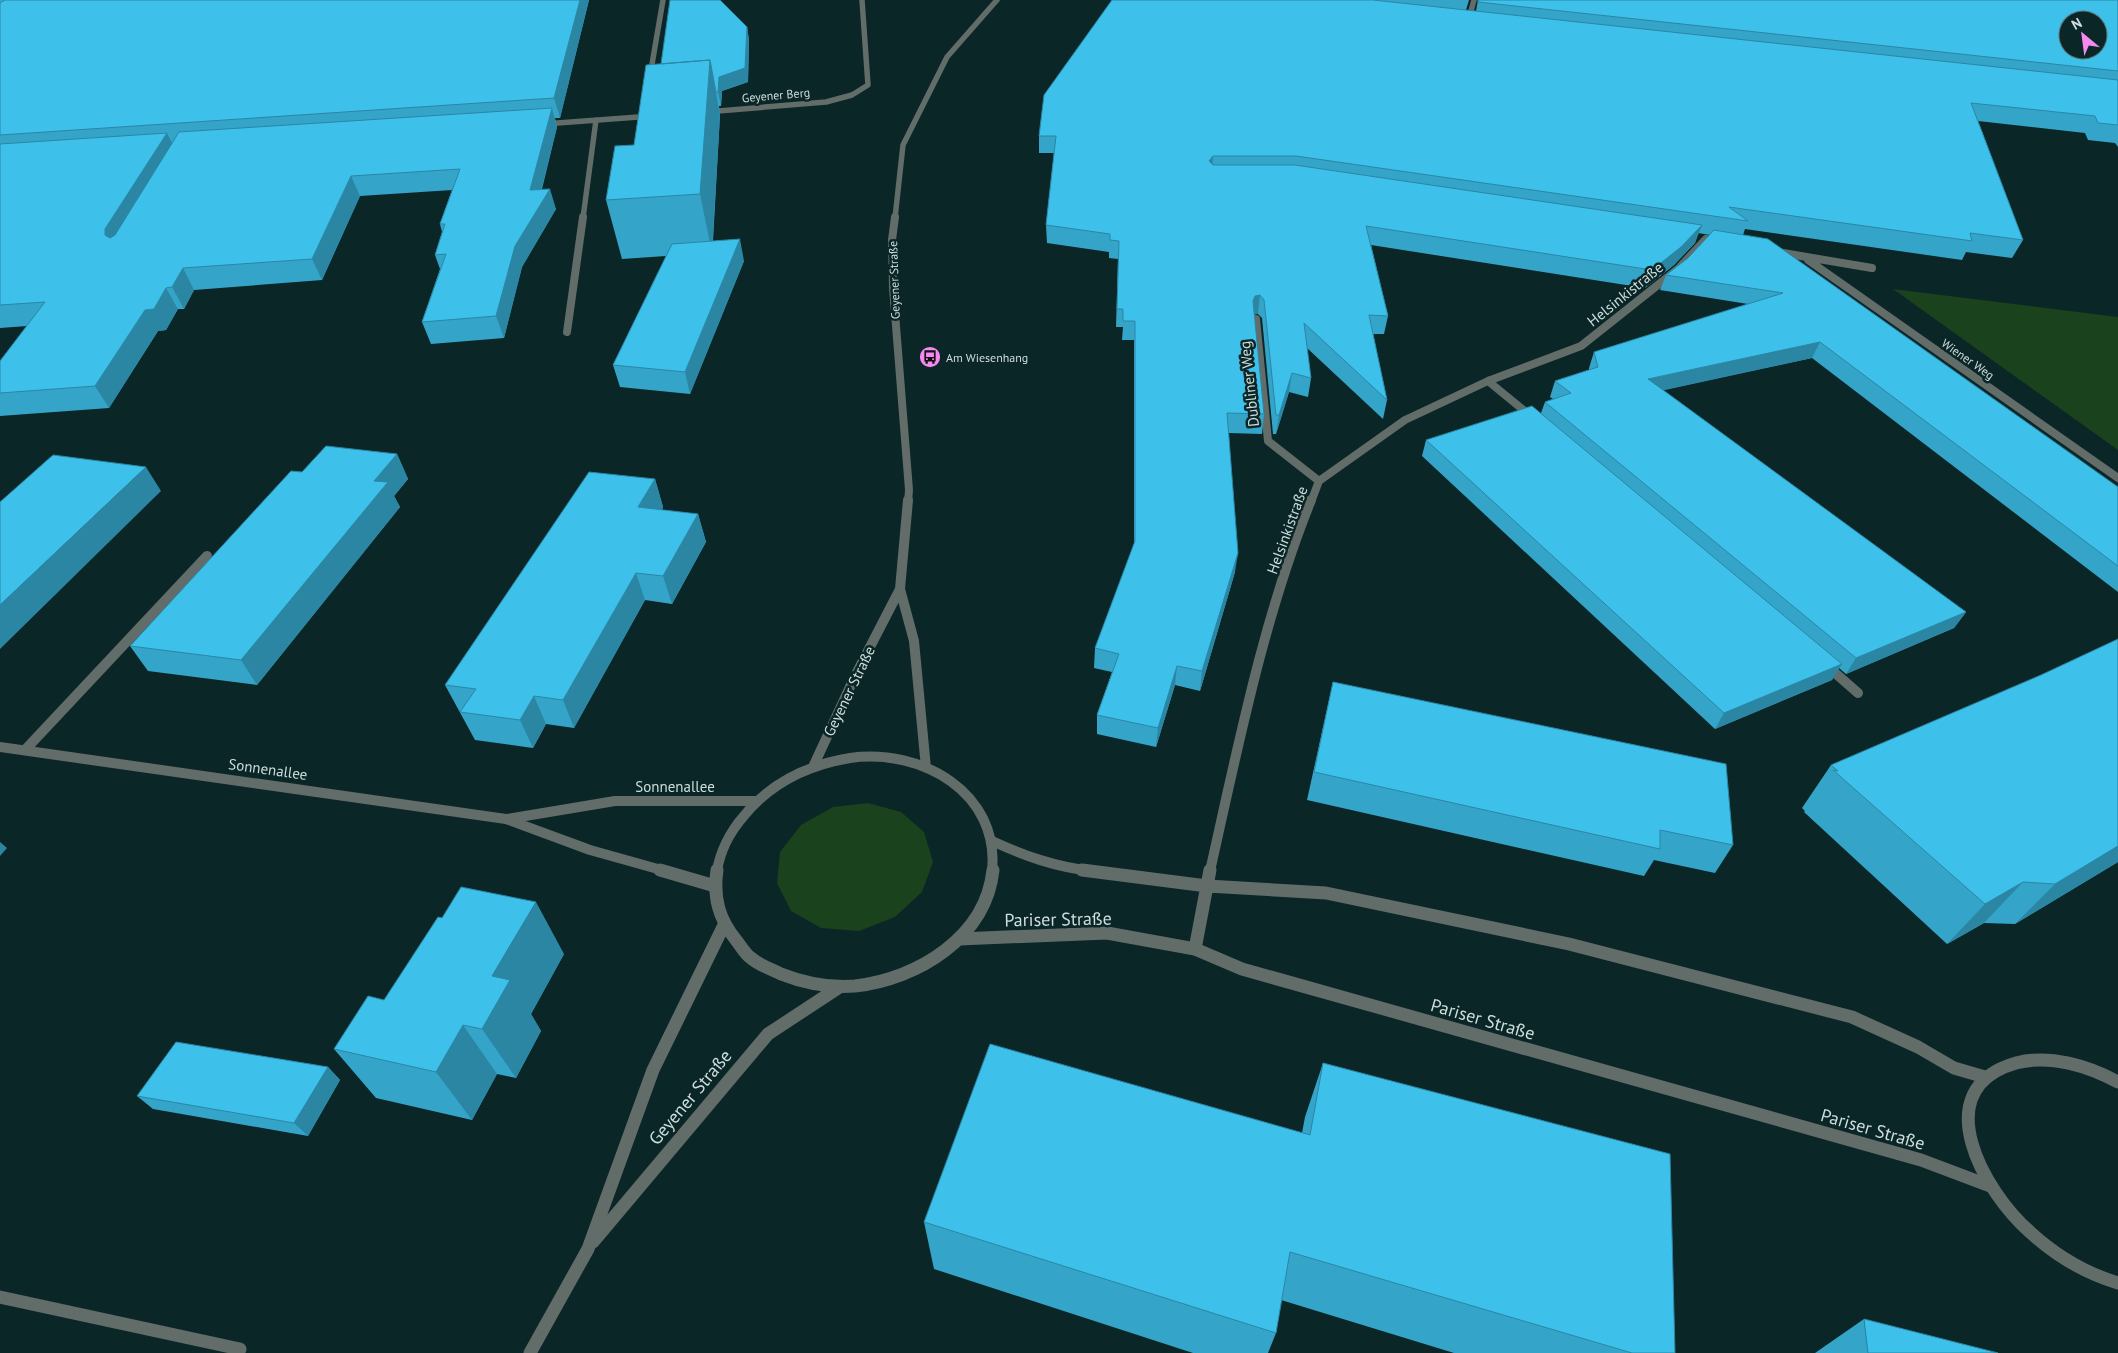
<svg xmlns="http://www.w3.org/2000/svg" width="2118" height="1353" font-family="'PT Sans',sans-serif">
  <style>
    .green { fill: #1a421c }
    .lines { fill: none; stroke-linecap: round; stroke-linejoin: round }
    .service-far1 { stroke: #626c68; stroke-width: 10 }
    .service { stroke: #626c68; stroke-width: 13 }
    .minor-far3 { stroke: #626c68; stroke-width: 5.5 }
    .minor-far2 { stroke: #626c68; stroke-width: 8 }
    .minor-far1 { stroke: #626c68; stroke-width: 10 }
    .minor { stroke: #626c68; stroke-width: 13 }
    .tertiary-far3 { stroke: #626c68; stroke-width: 5.5 }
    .tertiary-far2 { stroke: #626c68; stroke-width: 8 }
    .tertiary-far1 { stroke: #626c68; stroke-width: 10 }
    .tertiary { stroke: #626c68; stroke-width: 13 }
    .wall { fill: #34a5c9 }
    .shaded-wall { fill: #2b86a4 }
    .building { fill: #3dc0ea; stroke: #2b86a4; fill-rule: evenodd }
    .labels { text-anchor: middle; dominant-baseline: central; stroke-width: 5; stroke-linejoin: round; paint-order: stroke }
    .far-street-label { font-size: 12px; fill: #cedddd; stroke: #0b2627 }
    .far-poi-label { font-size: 12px; fill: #cedddd; stroke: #0b2627; text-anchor: start }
    .street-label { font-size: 15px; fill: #cedddd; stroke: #0b2627 }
    .near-street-label { font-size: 18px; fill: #cedddd; stroke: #0b2627 }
  </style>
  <rect width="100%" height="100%" fill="#0b2627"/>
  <path class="green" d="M1893,289l225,28v133z
    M868,803l33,9 23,20 9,30 -11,30 -27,25 -36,14 -38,-3 -30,-17 -14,-28 3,-31 21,-27 32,-18z"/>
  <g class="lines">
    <path class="service-far1" d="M25,750l182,-194"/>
    <path class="service" d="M0,1297l240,52 -2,4"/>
    <path class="minor-far3" d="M1468,22l6,-22
      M650,76l13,-76
      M706,112l120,-10 26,-7 16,-10 -6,-85
      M544,124l108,-8
      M583,218l13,-98"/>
    <path class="minor-far2" d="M1777,252l95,16
      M1808,260l310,218
      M1256,319l12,122 51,40
      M567,332l16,-115
      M1488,381l44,36
      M1311,502l8,-21 86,-61 83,-39 93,-35 97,-77 28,-30"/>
    <path class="minor-far1" d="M1826,665l32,28
      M0,747l506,72 84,31 75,21
      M507,819l108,-18h141
      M992,841c33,15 63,26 100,30
      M1210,871c28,-124 53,-252 101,-371"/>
    <path class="minor" d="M660,870l55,16
      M1082,870l125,16 119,7 243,51 283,73 66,30 36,21 31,9
      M959,939l148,-6 88,16 47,20 679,191 69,26
      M1195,949l15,-79
      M2118,1082c-30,-16 -68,-28 -102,-19 -91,26 -32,129 14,169 25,23 55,41 88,51"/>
    <path class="tertiary-far3" d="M895,218l8,-73 44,-88 50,-57"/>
    <path class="tertiary-far2" d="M895,217l-3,23 1,48 16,202 -1,12"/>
    <path class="tertiary-far1" d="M908,500l-8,89 14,52 12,127
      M813,767l42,-91 45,-87
      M717,871c3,-19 13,-39 26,-54 27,-34 65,-52 107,-59 72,-10 150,35 142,113"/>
    <path class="tertiary" d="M717,870c-4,28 2,49 19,70 5,6 9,14 15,18 8,7 20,11 30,16 23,9 49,14 74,12 63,-7 131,-49 138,-116
      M593,1242l175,-208 70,-46
      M530,1353l58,-104 65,-179 71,-145"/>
  </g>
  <path class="wall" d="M0,0h589l-29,118h-5l2,9 -15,62 14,20 -34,58 -18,71 -73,6 -9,-22 18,-53 -5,-14 7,-23 -2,-8 12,-34 -92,6 -38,84 -128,10 -10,19h-6l-12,21 -8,1 -49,77 -109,8v-55l27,-35 -27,2z
    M1112,0h357l-3,10 10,1 2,-11h640v147l-3,-4 -27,-3 -3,-7 -107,-12 45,119 -11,18 -46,-6 -4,8 -217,-31 -2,6 375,252v105l-306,-234 -149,32 303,222 -12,16 -108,46 -7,-6 -7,12 -117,49 -293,-273 4,-16 115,-27 4,-11 8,-3 -3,-2 5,-16 34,-11v-2l5,-16 154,-48 -88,-14 6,-15 22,-17 22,-23 -12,-2 -3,10 -21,22 -29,23 -274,-43 17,71 -4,18h-11l14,66 -4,19 -76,-71 4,30 -3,19 -19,-5 -13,42h-3l-11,-116 -4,-4h-4l10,100 -2,20 -33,-1 6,139 -35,119 -25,-6 -19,62 -59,-13v-19l15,-43 -18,-4 1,-20 39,-104v-204h-12l1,-13h-7l2,-68 -9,-1v-6l-62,-9 -1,-18 8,-72h-15v-17z
    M747,27l2,13 -1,42 -26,9 -1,15h-2l1,9 -7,126 31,20 -54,133 -70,-7 -7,-22 53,-109 -44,3 -16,-59 28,-55 27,-81z
    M397,454l11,25 -14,17 6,11 -143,178 -109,-14 -18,-25 172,-174z
    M655,479l8,28 -1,3 36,4 8,28 -34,62 -27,-4 -71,128 -28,-4 -13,24 -58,-8 -30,-55z
    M1333,682l400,163 -18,28 -61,-13 -10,16 -337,-76z
    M1831,765l287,97 -103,62 -31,-1 -37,21 -143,-132 1,-1 -3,-3z
    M564,954l-33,60 10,17 -25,47 -19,-4 -25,46 -96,-22 -42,-49 50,-49z
    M1323,1063l352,290h-221l-173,-53 -5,33 -8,20h-75l-259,-84 -10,-47 378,-89 3,-16z
    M328,1067l12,13 -32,56 -155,-27 -16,-13z
    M1864,1319l4,34h-53z"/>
  <path class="shaded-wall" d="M580,0h9l-29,118 -6,-20z
    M747,27l2,13 -1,42 -26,9 -1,15 -3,-14 1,-15z
    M710,60l10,55 -8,138 -12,-59z
    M552,108l5,19 -21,84 -6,-21z
    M167,133l10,20 -60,97 -12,-15v-6z
    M1213,156l-1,17 -3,-12z
    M351,176l9,20 -38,84 -10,-21z
    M550,189l6,20 -34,58 -18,71 -8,-22 19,-70z
    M1702,225l-7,18 -21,22 -29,23 7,-18z
    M740,239l4,22 -54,133 -5,-22z
    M183,268l11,22 -10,19 -12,-22z
    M166,288l12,21 -12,21 -8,1 -49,77 -14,-22 50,-76z
    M1260,295l-2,19 -6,1 1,-14 2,-5z
    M1820,342l-8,16 -170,37 6,-16z
    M1292,373l-3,19 -13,42 3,-19z
    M397,454l11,25 -14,17 6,11 -143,178 -16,-25 133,-179z
    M146,467l15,24 -161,158v-44z
    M655,479l8,28 -16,28 -9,-28z
    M698,514l8,28 -34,62 -9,-28z
    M1238,553l-3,19 -35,119 2,-20z
    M636,573l9,27 -71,128 -11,-28z
    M1966,612l-12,16 -108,46 10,-16z
    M1842,664l-10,16 -117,49 9,-16z
    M1177,666l-2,19 -19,62 2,-19z
    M534,696l12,28 -13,24 -13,-28z
    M0,842l7,6 -7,8z
    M2118,846v16l-103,62 40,-40z
    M2023,882l-39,41 -37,21 38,-40z
    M536,902l28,52 -33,60 10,17 -25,47 -34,-49 10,-53z
    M463,1025l34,49 -25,46 -36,-48z
    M328,1067l12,13 -32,56 -14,-13z"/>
  <path class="building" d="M5,0h575l-26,98 -554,37v-132z
    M670,0h50l27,27 -2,41 -26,9 -1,15h-2l-6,-32 -49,4z
    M1112,0h261l745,80v45l-20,-2 -3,-7 -124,-13 52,137 -53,-7 2,8 -243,-34 19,14 -452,-65h-83l-4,5 4,4h82l407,60 -21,22 -29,23 -286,-44 22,90 -19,-1 18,85 -83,-77 7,55 -19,-5 -13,42h-3l-12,-115 -4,-5 -5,1 -2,5 11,113 -37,-1 11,140 -36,118 -25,-5 -19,62 -61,-13 22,-61 -24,-6 40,-107v-220h-12v-12h-6l2,-68 -9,-1v-6l-64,-9 10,-89h-17l5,-41z
    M1478,0h640v71l-640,-69zM2068,20h30v30h-30z
    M710,60l-10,134 -94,6 9,-54 19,-1 12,-80z
    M552,108l-22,82 20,-1 -35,57 -19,70 -74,6 24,-68 -11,1 10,-31h-5l20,-55 -109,7 -39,83 -129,9 -11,19 -6,1 -12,21 -9,1 -50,76 -95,7v-32l45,-59 -45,3v-161l167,-11 -62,96v6l5,3 5,-3 64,-103z
    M1714,230l54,9 350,248v79l-298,-224 -172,37 318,233 -110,46 -311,-256 26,-9 -16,-12 43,-14 -4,-15 189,-59 -117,-18 22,-17z
    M740,239l-55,133 -72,-7 59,-121z
    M1532,406l310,258 -118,49 -298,-273z
    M326,446l71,8 -23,27 14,1 -147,178 -111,-14 161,-175 11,1z
    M53,455l93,12 -146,138v-103z
    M589,472l66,7 -17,28 60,7 -35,62 -27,-3 -73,127 -29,-4 -14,24 -60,-8 16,-23 -31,-4z
    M2118,639v207l-63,38 -32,-2 -38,22 -152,-134 5,1 -7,-6 210,-90z
    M1333,682l393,82 7,81 -73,-15v19l-346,-77z
    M461,887l75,15 -44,74 18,4 -28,49 -19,-4 -27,47 -102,-23 34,-53 16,4 54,-83 4,1z
    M176,1042l152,25 -34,56 -157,-27z
    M990,1044l320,91 13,-72 347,91 5,199h-43l-342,-101 -14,81 -352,-111z
    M1864,1319l134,34h-130z"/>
  <defs>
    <g id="bus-disc" transform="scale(1.125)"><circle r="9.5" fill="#f589ef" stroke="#0b2627"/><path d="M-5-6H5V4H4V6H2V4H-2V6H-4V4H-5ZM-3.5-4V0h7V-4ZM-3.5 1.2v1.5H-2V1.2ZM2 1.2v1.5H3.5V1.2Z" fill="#111"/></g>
  </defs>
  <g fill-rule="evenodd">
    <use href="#bus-disc" x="930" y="357"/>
  </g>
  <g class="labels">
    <g class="far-street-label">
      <text transform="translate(776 95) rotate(-5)">Geyener Berg</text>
      <text transform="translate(894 280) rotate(-92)">Geyener Straße</text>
      <text transform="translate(1968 359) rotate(35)">Wiener Weg</text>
    </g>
    <g class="far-poi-label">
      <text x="946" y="357">Am Wiesenhang</text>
    </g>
    <g class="street-label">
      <text transform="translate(1625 294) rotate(-39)">Helsinkistraße</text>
      <text transform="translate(1249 384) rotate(-96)">Dubliner Weg</text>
      <text transform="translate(1287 530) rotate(-70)">Helsinkistraße</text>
      <text transform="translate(849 691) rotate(-64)">Geyener Straße</text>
      <text transform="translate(268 769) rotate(8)">Sonnenallee</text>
      <text x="675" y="786">Sonnenallee</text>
    </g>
    <g class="near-street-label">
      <text transform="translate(1058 919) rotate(-1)">Pariser Straße</text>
      <text transform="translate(1483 1019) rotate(16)">Pariser Straße</text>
      <text transform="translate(690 1097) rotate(-50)">Geyener Straße</text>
      <text transform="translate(1873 1129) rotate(16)">Pariser Straße</text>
    </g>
  </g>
  <g transform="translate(2083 35) rotate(331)"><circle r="24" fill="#0b2627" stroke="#596f70"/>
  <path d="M0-4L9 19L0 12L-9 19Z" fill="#f589ef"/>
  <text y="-8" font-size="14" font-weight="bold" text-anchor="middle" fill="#cedddd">N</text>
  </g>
</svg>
